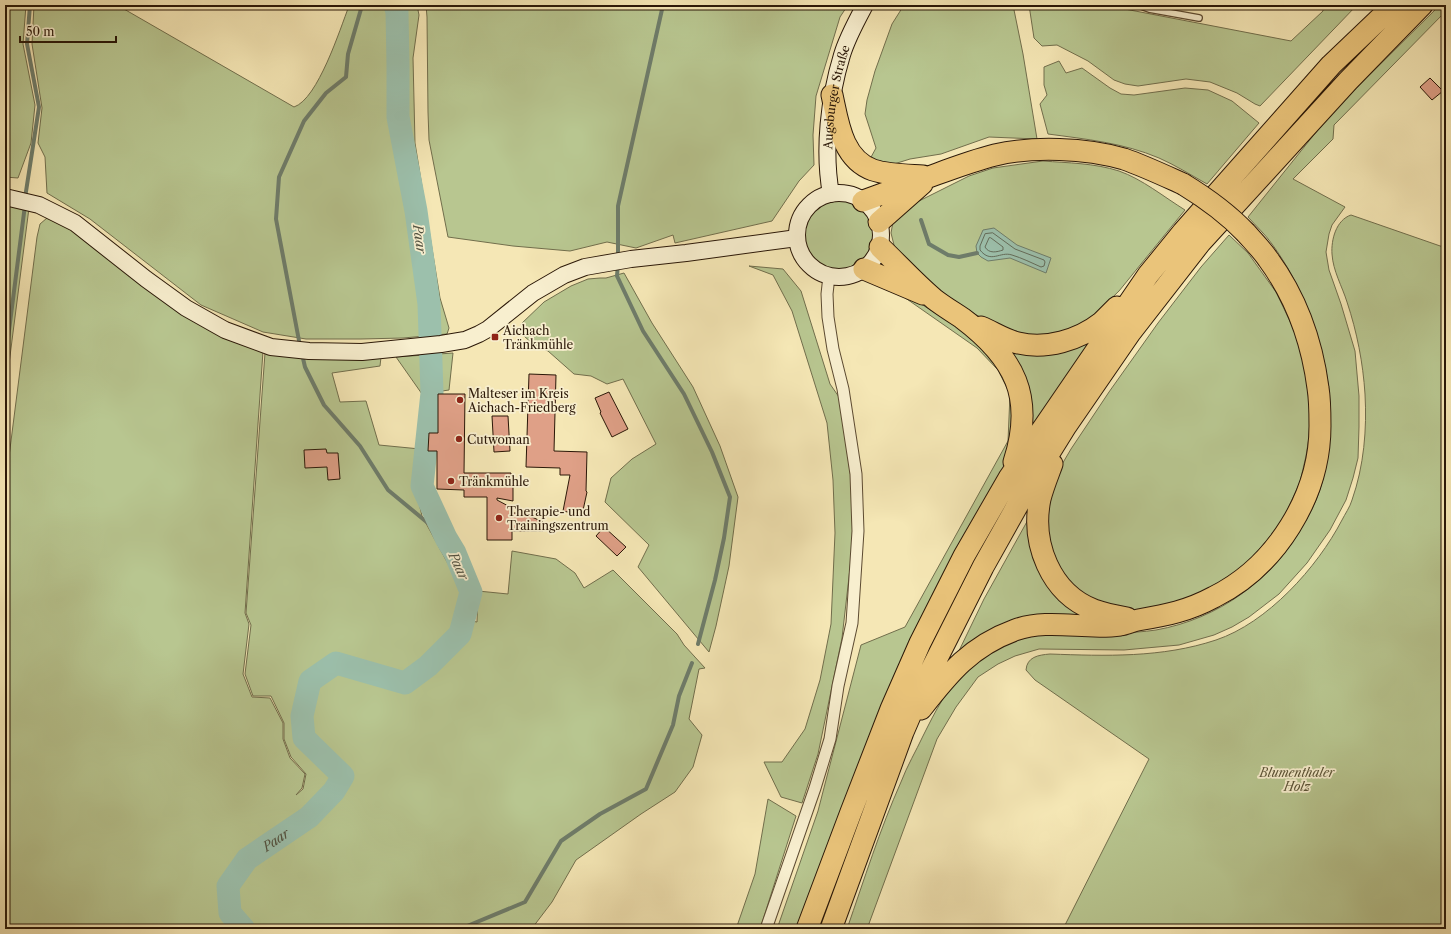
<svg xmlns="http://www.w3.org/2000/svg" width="1451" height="934" font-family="'Libre Caslon Text',serif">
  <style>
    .green { fill: #b8c690; stroke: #716e4c }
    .water { fill: #9cc0ac; stroke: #6e7c6a }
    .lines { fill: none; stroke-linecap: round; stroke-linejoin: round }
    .shore { stroke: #636c5a; stroke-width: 1 }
    .stream { stroke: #6e7c6a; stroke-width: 4 }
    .river { stroke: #9cc0ac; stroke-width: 23 }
    .building { fill: #dfa087; stroke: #2a1707 }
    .lane-casing { stroke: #5d4b32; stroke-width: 8 }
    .street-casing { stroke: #5d4b32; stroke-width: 13 }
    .secondary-casing { stroke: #2a1707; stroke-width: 18 }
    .highway-casing { stroke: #2a1707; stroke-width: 23 }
    .lane { stroke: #f8efcf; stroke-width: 5.5 }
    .street { stroke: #f8efcf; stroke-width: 11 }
    .secondary { stroke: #f8efcf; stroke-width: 16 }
    .highway { stroke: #eac47a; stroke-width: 21 }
    .highway-bridge-casing { stroke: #2a1707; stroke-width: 23; stroke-linecap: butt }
    .highway-bridge { stroke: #eac47a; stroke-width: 21 }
    .poi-dot { fill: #8f2418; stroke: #f8efcf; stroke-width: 1.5 }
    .labels { text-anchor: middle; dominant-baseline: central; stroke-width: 3.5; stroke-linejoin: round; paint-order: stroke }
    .street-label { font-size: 12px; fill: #2a1707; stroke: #f8efcf }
    .poi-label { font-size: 12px; fill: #2a1707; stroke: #f8efcf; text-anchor: start }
    .park-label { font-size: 12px; font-style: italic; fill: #5c5437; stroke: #f8efcf }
    .water-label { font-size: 13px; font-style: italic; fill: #525241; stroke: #f8efcf }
  </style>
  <rect width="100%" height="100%" fill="#f5e7b5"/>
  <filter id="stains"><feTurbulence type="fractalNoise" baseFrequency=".005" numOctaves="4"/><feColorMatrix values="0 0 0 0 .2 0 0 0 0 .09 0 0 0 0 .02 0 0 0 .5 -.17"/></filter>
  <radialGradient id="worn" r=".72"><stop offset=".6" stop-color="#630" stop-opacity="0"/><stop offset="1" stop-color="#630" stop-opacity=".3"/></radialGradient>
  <path class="green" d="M5,5h21l-3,39 12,61 -4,38 -13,35 -13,-1z
    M34,5h83l177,102c24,-8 46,-78 55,-101l68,-1 2,10 -6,43 2,85 25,155 9,30 -2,6 -44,4 -42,1h-55l-43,-7 -62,-27 -111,-86 -43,-26 -2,-36 -7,-14 4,-35 -10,-64z
    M426,5h422l-8,12 -24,79 -3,39 1,30 -15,16 -27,40 -97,22 -2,-8 -37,13 -29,-6 -37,9 -57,-5 -65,-9 -19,-97 -1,-28 -1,-95z
    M904,5h109l10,49 14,85 -48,-2 -48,17 -31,5 -16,5 -24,-5 6,-11 -11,-34 2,-14 8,-29 17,-47z
    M1029,5h75l187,36 32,-30v-6h34l-97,101 -5,-2 -18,-11 -27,-11 -24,-3 -48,7 -13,-2 -11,-4 -26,-19 -31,-16 -15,1 -8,-8z
    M1440,5h6v6l-112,114 -1,14 -40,40 52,28 -13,18 -3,9 -3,18 3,18 12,34 14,47 4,45v31l-1,31 -5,20 -7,22 -16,30 -23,33 -28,31 -30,23 -17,10 -18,8 -35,10 -55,5 -85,-1 -24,7 -17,8 -20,13 -22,30 -19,32 -70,190h-20c17,-49 33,-100 54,-147 6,-16 15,-31 22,-46 12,-24 24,-49 45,-67 8,-7 23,-18 33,-23 48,-22 104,-8 155,-16 62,-11 117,-50 147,-105 9,-14 16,-30 20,-46 4,-15 4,-30 5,-45 2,-17 3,-35 0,-51 -7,-49 -27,-99 -56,-139 -7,-10 -16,-18 -24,-27l85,-106z
    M1059,61l7,12 16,-5 28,20 11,6 13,1 51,-7 23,2 24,11 27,22 -52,61c-16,-9 -32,-19 -48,-26 -35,-15 -74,-19 -111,-24l-8,-30 7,-9 -3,-10v-18z
    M1043,161c25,2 51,2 76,10 23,8 45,26 66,39l-66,81 -29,28 -17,10 -40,8 -37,-11 -23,-13 -24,-16 -40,-32 -14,-16 -4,-16 2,-11 8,-10 16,-10 52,-26 24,-8z
    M797 235a42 42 0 1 1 84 0a42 42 0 1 1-84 0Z
    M5,203l24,5 -24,187z
    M1351,215l95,33v681h-383l86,-170 -114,-79 -9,-10c1,-13 12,-15 24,-16 55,2 112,4 166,-14 51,-17 101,-72 126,-120 3,-6 8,-13 10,-20 12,-34 15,-71 13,-106 -2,-31 -8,-62 -18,-92 -5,-16 -14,-31 -15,-48 -1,-14 4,-34 19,-39z
    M47,218h6l210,133 -18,262 4,11 -6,50 9,23 18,1 13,25v16l7,19 15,16 -3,14 -6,7 7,-6 3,-15 -15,-17 -7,-18v-16l-13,-27h-18l-8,-22 6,-49 -5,-12 19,-260 116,4 -1,9 -48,7 8,29 26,-1 13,44 41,4 -6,32 8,35 30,55 9,20 5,29 11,2 1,-31 30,3 4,-43 44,8 19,14 9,15 29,-18 64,64 7,11 21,23 -6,1 -10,50 13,16 -9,32 -18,25 -34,22 -65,46 -24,42 -19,25 -4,2h-524v-441l32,-251 3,-13z
    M1229,235l19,18 28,39 21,44 6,18 5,38 2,23 -1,22 -3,19 -6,26 -18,40 -30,36 -33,28 -43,19 -41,8 -39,-8 -23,-14 -26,-39 -2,-50 6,-19 20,-34 38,-57 49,-69 43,-56z
    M749,266l34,3 18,22 29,93 9,13 12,81 2,64 -11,96 -24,116 -16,49 -21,-6 -17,-35h18l23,-33 15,-49 11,-56 4,-91 -2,-53 -6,-57 -35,-112 -19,-36z
    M624,273l28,50 41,64 27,59 18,51 -9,69 -13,60 -7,26 -71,-85 11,-22 -44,-43 6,-24 21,-19 24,-15 -33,-65 -16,5 -16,-8 -17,-2 -26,-23 -15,-7 -9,-8 -3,-12 23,-22 27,-16 17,-7 12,-1h6z
    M881,281l13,6 59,37 45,35 20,47 -8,54 -163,337 -51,132h-19l41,-118 43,-166 44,-18 103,-186 2,-47 -12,-24 -21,-22z
    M1099,331l-72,108 -19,-85 5,-6z
    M453,353l-4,37 -27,4 -26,-37z
    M1029,518l62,99 -135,40 28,-58z
    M768,799l28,17 -36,113h-24l19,-55z"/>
  <path class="water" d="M994,228l23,17 34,13 -5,15 -36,-15 -22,3 -7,-4 -4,-4 -1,-7 7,-16z"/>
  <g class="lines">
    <path class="shore" d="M993,233l22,16 29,11 1,2 -1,4 -3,1c-9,-4 -19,-9 -29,-12 -12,-4 -21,9 -32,-5v-4l5,-12z
      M991,238l12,9v3c-6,2 -14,4 -18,-3l4,-9z"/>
    <path class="stream" d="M25,198l14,-91 -12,-63 3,-39
      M921,220l8,24 19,11 11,2 18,-4
      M618,257v-51l45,-201
      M618,264l-1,12 26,55 41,63 28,58 18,45 -6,41 -9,42 -17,64
      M300,346l-24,-127 3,-42 25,-56 22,-28 20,-16 2,-23 13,-45 5,-4
      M302,354l3,13 19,38 36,41 28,44 58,48
      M5,362l20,-157
      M460,929l65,-27 36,-61 39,-27 46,-25 27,-64 6,-29 13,-33"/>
    <path class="river" id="s1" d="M244,929l-14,-16 -2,-27 19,-27 62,-42 25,-26 9,-15 -39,-38 -2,-22 8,-35 26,-18 69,20 23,-17 32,-32 11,-42 -16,-39 -9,-15 -24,-52 10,-93 -3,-89 -13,-93 -18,-94v-52l-1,-53 -2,-7"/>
  </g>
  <path class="building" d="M1430,78l13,13 -11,9 -12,-13z
    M529,374l27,1 -2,76 33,1 -1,39 1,1 -5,23 -19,-4 7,-36h-10v-7l-34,-1z
    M609,392l19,37 -16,8 -12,-24 1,-1 -6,-14z
    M438,394h27l-1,79h47v13h2v15l-16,-3v2l15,8v5h11l20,9v9h-31v9h-25v-43h-23v-7l-27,-1v-38h-9l1,-18h9z
    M492,416h16l2,35 -16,1z
    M326,449l1,4h11l2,26 -12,1 -1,-13 -22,1 -1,-18z
    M604,527l22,20 -9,9 -21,-20z"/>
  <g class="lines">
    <g class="lane-casing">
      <path id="lane" d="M1138,5l11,4 50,9"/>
    </g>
    <g class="street-casing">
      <path id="street" d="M766,929l49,-141 15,-49 8,-53 14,-63 6,-92 -2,-57 -13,-85 -10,-40 -5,-32 -1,-23 2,-18"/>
    </g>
    <g class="secondary-casing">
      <g id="secondary">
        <circle cx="839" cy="235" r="42"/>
        <path id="s2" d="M831,194c-8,-44 -2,-96 11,-139 5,-17 15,-35 23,-50"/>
        <path d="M5,197l34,8 36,18 71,56 40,29 39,22 46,17 38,4 53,1 79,-8 24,-4 14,-6 9,-5 45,-36 31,-18 21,-8 46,-8 55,-6 111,-15"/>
      </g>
    </g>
    <g class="highway-casing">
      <path id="highway" d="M832,95c6,27 10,64 41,75 15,5 34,5 50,6
        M863,201c25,-9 49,-18 74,-27 19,-7 38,-14 58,-19 38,-9 91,-7 129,4 20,7 39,16 59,25
        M879,222l43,-38
        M880,247c18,17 35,36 54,52 9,7 19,13 28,19 53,40 73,79 52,144
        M864,269l59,25
        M981,327c12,5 24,13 37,16 28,7 61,-3 84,-21 5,-5 10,-10 15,-15
        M1052,464c-4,11 -9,23 -12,35 -9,44 10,94 54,111 11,4 22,6 33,8
        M921,709c28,-36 50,-63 94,-79 34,-12 70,0 105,-5 6,-1 12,-4 18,-5 29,-5 50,-9 76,-23 62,-31 106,-101 106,-171 0,-13 0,-26 -2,-38 -6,-46 -22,-91 -50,-129 -6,-9 -14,-17 -22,-26
        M807,929l44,-117 40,-103 29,-66 44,-87 45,-78 139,-203 35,-43 148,-167 63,-60
        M831,929l72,-197 19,-44 61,-121 42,-75 41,-66 64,-93 70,-90 148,-162 74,-76"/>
    </g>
    <use href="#lane" class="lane"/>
    <use href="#street" class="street"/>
    <use href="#secondary" class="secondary"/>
    <use href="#highway" class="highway"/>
    <g class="highway-bridge-casing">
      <path id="highway-bridge" d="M1183,184c23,14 44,29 63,49"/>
    </g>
    <use href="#highway-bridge" class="highway-bridge"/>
  </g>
  <g class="poi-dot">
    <rect x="491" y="333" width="8" height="8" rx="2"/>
    <circle cx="460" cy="400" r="4"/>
    <circle cx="459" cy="439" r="4"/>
    <circle cx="451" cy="481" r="4"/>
    <circle cx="499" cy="518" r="4"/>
  </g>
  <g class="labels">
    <g class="street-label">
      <text stroke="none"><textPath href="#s2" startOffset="98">Augsburger Straße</textPath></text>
    </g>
    <g class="poi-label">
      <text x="503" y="330">Aichach<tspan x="503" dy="14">Tränkmühle</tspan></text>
      <text x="468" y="393">Malteser im Kreis<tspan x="468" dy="14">Aichach-Friedberg</tspan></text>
      <text x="467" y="439">Cutwoman</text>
      <text x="459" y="481">Tränkmühle</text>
      <text x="507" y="511">Therapie- und<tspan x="507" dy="14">Trainingszentrum</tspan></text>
    </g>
    <g class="park-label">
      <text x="1297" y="772">Blumenthaler<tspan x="1297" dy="14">Holz</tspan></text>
    </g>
    <g class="water-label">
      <text transform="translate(420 239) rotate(82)">Paar</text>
      <text transform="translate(459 566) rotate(65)">Paar</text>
      <text stroke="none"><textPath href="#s1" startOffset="116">Paar</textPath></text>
    </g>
  </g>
  <rect width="1451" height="934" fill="none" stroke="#f5e7b5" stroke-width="20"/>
  <rect x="6" y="6" width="1439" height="922" fill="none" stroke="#2a1707" stroke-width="2"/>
  <rect x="10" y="10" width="1431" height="914" fill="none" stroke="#2a1707"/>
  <path d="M20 36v6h96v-6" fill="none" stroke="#2a1707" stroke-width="2"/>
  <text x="26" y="36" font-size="12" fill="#2a1707" stroke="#f8efcf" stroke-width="3" paint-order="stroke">50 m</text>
  <rect width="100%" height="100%" filter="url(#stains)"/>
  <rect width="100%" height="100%" fill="url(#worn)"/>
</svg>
